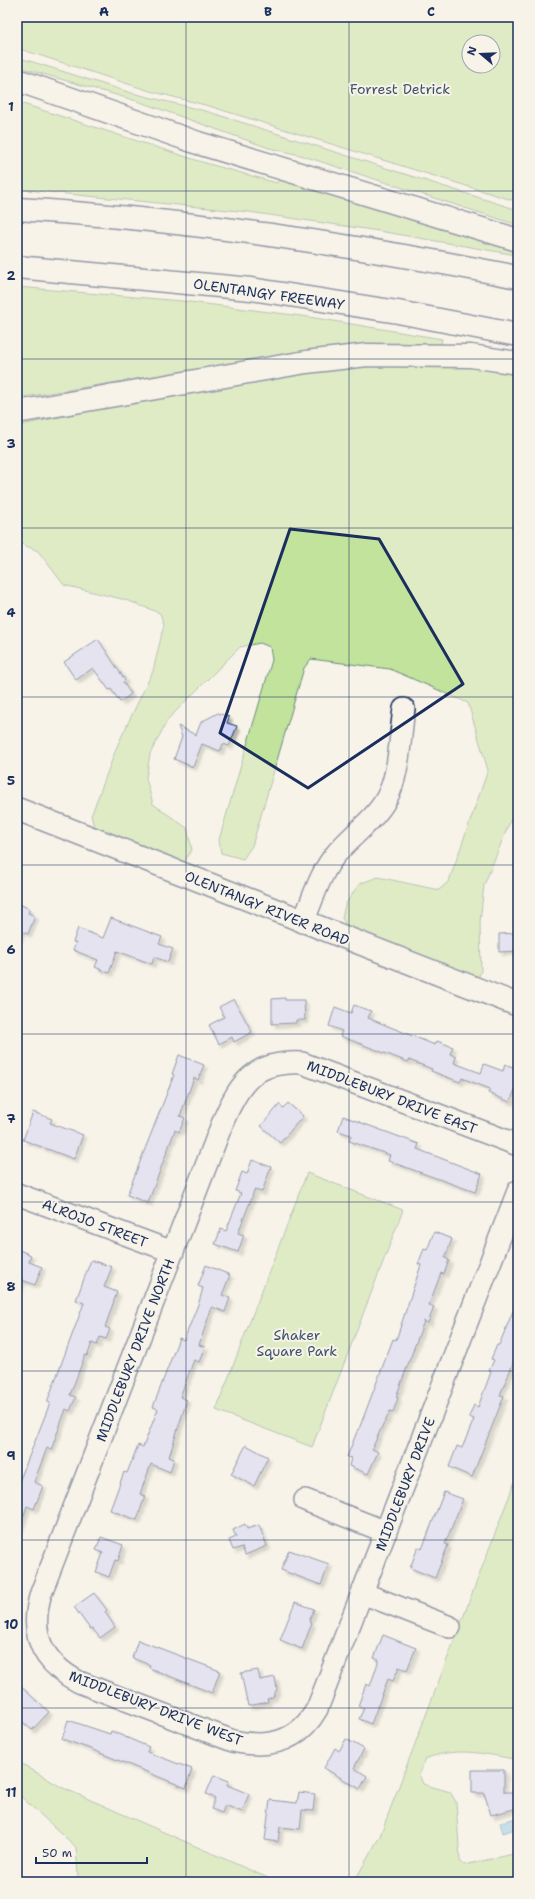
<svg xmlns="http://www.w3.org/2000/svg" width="535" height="1899" font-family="'Shantell Sans',sans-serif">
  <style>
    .green { fill: #c1e39c; stroke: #6e897d; fill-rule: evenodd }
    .water { fill: #89c8e9; stroke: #5d8bb1 }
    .building { fill: #ccd0f9; stroke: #1b2f5e; filter: url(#shadow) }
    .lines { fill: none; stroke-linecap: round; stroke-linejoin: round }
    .minor-casing { stroke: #1b2f5e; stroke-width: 24 }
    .major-casing { stroke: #1b2f5e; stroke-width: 25 }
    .highway-casing { stroke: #1b2f5e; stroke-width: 25 }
    .minor { stroke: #f7f3e8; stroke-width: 21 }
    .major { stroke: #f7f3e8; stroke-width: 22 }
    .highway { stroke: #f7f3e8; stroke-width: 22 }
    .marked { fill: none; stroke: #1b2f5e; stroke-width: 3; stroke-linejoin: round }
    .grid { fill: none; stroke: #1b2f5e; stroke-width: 1; stroke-opacity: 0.55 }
    .labels { text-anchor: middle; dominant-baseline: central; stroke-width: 4; stroke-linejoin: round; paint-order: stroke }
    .park-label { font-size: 14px; fill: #3c536a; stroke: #f7f3e8 }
    .street-label { font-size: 14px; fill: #1b2f5e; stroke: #f7f3e8 }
    .neatline { fill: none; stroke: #1b2f5e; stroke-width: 1.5 }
    .grid-label { font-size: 13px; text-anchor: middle; font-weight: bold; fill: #1b2f5e }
  </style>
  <defs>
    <filter id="shadow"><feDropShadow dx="3.5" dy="3.5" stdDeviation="1" flood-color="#0004"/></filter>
  </defs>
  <rect width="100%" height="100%" fill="#f7f3e8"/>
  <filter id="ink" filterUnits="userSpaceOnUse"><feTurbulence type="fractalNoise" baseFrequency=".025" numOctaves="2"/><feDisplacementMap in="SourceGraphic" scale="8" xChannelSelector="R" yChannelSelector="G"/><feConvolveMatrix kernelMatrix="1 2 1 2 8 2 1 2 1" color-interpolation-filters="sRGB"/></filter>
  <g filter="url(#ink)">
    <path class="green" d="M17,17h501v185l-309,-96 -59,-15 -133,-43zM469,42h24v24h-24z
      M17,57l111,35 81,20 309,98v15l-218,-70 -31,-7 -132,-47 -108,-31 -12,-4z
      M17,102l185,60 75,21 2,-4 132,35 107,34 -2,7 -137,-24 -130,-19 -232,-23z
      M17,287l165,14 127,16 133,22 -2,8 -129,4 -294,47z
      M393,363l66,2 59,7v430l-34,83 -4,37 1,49 -3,7 -128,-46 -8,-14 3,-13 14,-21 19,-7 61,13 10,-9 39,-111 -20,-67 -78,-34 -79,-10 -7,9 -52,178 -9,13 -22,-6 -2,-13 53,-180 -2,-13 -10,-4 -20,4 -72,72 -18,35 -4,24 7,26 34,24 5,22 -8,12 -90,-36 -3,-10 27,-72 35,-73 11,-46 -4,-12 -34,-13 -62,-15 -26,-34 -21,-9v-116l201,-42 93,-15z
      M307,1173l96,37 -91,237 -96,-37z
      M518,1473v36l-2,6 2,5v240c-31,-6 -62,-14 -93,-1l-6,15 4,10 27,8 6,10 4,59 4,4 54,-12v29h-164l26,-46z
      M17,1761l44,26 216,95h-202l3,-8 -2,-27 -59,-54z"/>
    <path class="water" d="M518,1817v11l-15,5 -3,-10z"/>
    <path class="building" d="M98,639l27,41 -2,2 8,12 -11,8 -9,-13 -2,1 -16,-22 -17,12 -12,-18z
      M218,713l11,4 -2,6 10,3 -8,20 -6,-2 -3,7 -18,-7 -9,23 -19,-8 8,-22 -4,-11 18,9 5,-13z
      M17,903l13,6 -2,4 7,3 -7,18 -7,-3 -3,9z
      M111,918l51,19 -3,7 14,5 -5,13 -14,-5 -2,7 -35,-13 -8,22 -14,-6 3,-7 -25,-10 3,-7 -3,-1 5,-14 25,10z
      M518,933v18l-19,1v-18z
      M285,998v2h19l1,20h-9v3l-24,1v-25z
      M234,999l18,33 -18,10 -2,-5 -13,7 -10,-19 15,-8 -5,-10z
      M354,1005l17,6 -3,7 67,27 2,-4 16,6 -3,7 6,3 -2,6 27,10 3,-9 19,7 2,-7 13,5v13l-8,20 -22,-9 2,-4 -28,-11 -2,4 -29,-11 1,-2 -23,-9 -1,2 -68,-26 2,-5 -13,-5 6,-19 16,6z
      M179,1055l25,10 -6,15 -4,-2 -14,38 5,2 -6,14 -4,-2 -27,73 -21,-8 47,-120 -2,-1z
      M288,1103l15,13 -23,27 -19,-17 19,-22 3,4z
      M33,1112l19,7 -2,4 33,12 -9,24 -51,-19z
      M343,1116l76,28 -2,5 65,25 -7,18 -87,-31 2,-6 -41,-14 2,-6 -13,-4z
      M252,1160l19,7 -9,25 -8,-2 -2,7 -14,36 6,2 -6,17 -23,-8 6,-15 5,2 15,-38 -6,-2 7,-19 5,2z
      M434,1232l18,7 -7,19 4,2 -5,14 -3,-1 -12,32 5,2 -6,16 -4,-2 -28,76 2,1 -5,14 -3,-1 -5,11h-1l-12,27 6,3 -10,22 -19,-8 2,-8 -4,-1 11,-28h1l34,-90 3,1 25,-75 -3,-1 6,-15 3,1z
      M17,1249l14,6 -2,7 13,5 -7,18 -13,-5 -4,10z
      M91,1260l21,7 -8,20 13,5 -12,35 5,2 -4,10 -6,-2 -3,8 -5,-2 -5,13 -2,-1 -15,40 6,2 -6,14 -4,-2 -15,41 -4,-2 -13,34 9,4 -9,23 -7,-3 -8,23 -2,-1v-41l33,-84 -3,-1 37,-99 -8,-3z
      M206,1265l24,10 -8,20 8,3 -5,14 -13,-5 -13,38 6,2 -6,15 -5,-2 -14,37 7,3 -18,57 5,2 -4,13 -19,-8 -11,30 5,2 -8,24 -27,-10 14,-38 3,1 11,-28 5,2 15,-38 -5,-2 26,-69 5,2 15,-38 4,-14 -5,-2z
      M518,1299v63l-4,-1 -14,34 4,1 -32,81 -23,-10 8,-21 5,2 12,-29 -5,-2 5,-12 4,2 13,-35 -2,-1 5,-11 -3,-1 6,-14h2z
      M246,1445l22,12 -14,29 -23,-12z
      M444,1492l19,7 -18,45 3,1 -13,33 -25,-10 8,-21 4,2z
      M245,1524l2,5 12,-4 8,21 -22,9 -3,-8 -9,3 -4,-10 7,-3 -3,-7z
      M101,1537l22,8 -5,16 -3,-1 -6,17 -13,-5 7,-19 -7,-3z
      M289,1550l40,14 -8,21 -40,-15z
      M94,1593l13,17 -2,2 10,15 -15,11 -8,-10 -2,1 -16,-22z
      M295,1602l19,7 -5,13 3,1 -10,26 -22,-9z
      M383,1635l33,13 -9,22 -8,-3 -6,14 -5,-2 -17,45 -12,-5 5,-11 -6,-2 8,-22 4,2 9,-26 -5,-2z
      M138,1640l82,31 -8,22 -63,-25 1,-3 -18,-7z
      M258,1670l2,10 15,-3 2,12 -4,8 -6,2 1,3 -20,4 -7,-33z
      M17,1683l32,29 -17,18 -15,-13z
      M68,1720l42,14 1,-3 38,16 -2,5 45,17 -6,19 -98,-40 -26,-9z
      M346,1739l18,10 -10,19 13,8 -7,13 -36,-21 11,-20 4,3z
      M472,1770h32v22h14v16l-27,7 -7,-22h-12z
      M214,1775l15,6 -2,4 22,9 -7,18 -17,-7 -3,8 -11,-4 4,-11 -9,-4z
      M299,1792l16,2 -2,17 -11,-1 -2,19 -20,-2 -2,15 -13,-2 5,-40 27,3z"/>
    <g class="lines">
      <g class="minor-casing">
        <path id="minor" d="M303,922c10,-23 17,-49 33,-68 18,-22 43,-36 54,-63 10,-26 10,-55 14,-82
          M518,1145l-216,-82c-46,-2 -61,17 -78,56l-183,474c-12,40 0,69 38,89l154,59c36,8 65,1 84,-32l201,-518
          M17,1194l156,58
          M305,1500l81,32
          M362,1593l88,34"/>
      </g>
      <g class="major-casing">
        <path id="major" d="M17,809l501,196"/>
      </g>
      <g class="highway-casing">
        <path id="highway" d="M17,80l181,63 320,97
          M17,209c169,10 335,36 501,68
          M17,267l234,22 147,23 120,23
          M17,412l289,-50 61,-7 104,1 47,7"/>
      </g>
      <use href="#minor" class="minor"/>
      <use href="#major" class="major"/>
      <use href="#highway" class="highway"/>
    </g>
  </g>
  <path d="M0 0H535V1899H0ZM290,529l89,10 84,145 -155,104 -88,-55z" fill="#f7f3e8" fill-opacity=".55" fill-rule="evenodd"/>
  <path class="marked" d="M290,529l89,10 84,145 -155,104 -88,-55z"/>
  <path class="grid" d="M186,17v1865M349,17v1865M17,191h501M17,359h501M17,528h501M17,697h501M17,865h501M17,1034h501M17,1202h501M17,1371h501M17,1540h501M17,1708h501"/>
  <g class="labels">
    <g class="park-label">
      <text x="400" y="89">Forrest Detrick</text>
      <text x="297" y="1335">Shaker<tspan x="297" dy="16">Square Park</tspan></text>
    </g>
    <g class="street-label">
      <text transform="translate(269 294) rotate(8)">OLENTANGY FREEWAY</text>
      <text transform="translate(267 908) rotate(22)">OLENTANGY RIVER ROAD</text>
      <text transform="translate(392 1097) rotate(21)">MIDDLEBURY DRIVE EAST</text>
      <text transform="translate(95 1223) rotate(21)">ALROJO STREET</text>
      <text transform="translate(135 1350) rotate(-69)">MIDDLEBURY DRIVE NORTH</text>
      <text transform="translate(405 1484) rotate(-69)">MIDDLEBURY DRIVE</text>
      <text transform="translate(156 1708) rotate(21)">MIDDLEBURY DRIVE WEST</text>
    </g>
  </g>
  <rect width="535" height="1899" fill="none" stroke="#f7f3e8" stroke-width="44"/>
  <g transform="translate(481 54) rotate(289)"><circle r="19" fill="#f7f3e8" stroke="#9fa5b1"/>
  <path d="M0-3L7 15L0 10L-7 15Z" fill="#1b2f5e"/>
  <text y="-6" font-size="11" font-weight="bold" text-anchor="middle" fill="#1b2f5e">N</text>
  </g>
  <path d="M36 1857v6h111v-6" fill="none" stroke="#1b2f5e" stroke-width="2"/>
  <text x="42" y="1857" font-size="12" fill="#1b2f5e" stroke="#f7f3e8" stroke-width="3" paint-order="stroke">50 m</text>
  <rect x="22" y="22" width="491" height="1855" class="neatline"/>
  <g class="grid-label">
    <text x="104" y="16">A</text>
    <text x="268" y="16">B</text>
    <text x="431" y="16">C</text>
    <text x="11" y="111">1</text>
    <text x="11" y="280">2</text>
    <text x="11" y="448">3</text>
    <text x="11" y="617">4</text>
    <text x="11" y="785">5</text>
    <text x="11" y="954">6</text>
    <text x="11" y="1123">7</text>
    <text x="11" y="1291">8</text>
    <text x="11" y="1460">9</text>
    <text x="11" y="1629">10</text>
    <text x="11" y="1797">11</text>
  </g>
</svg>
